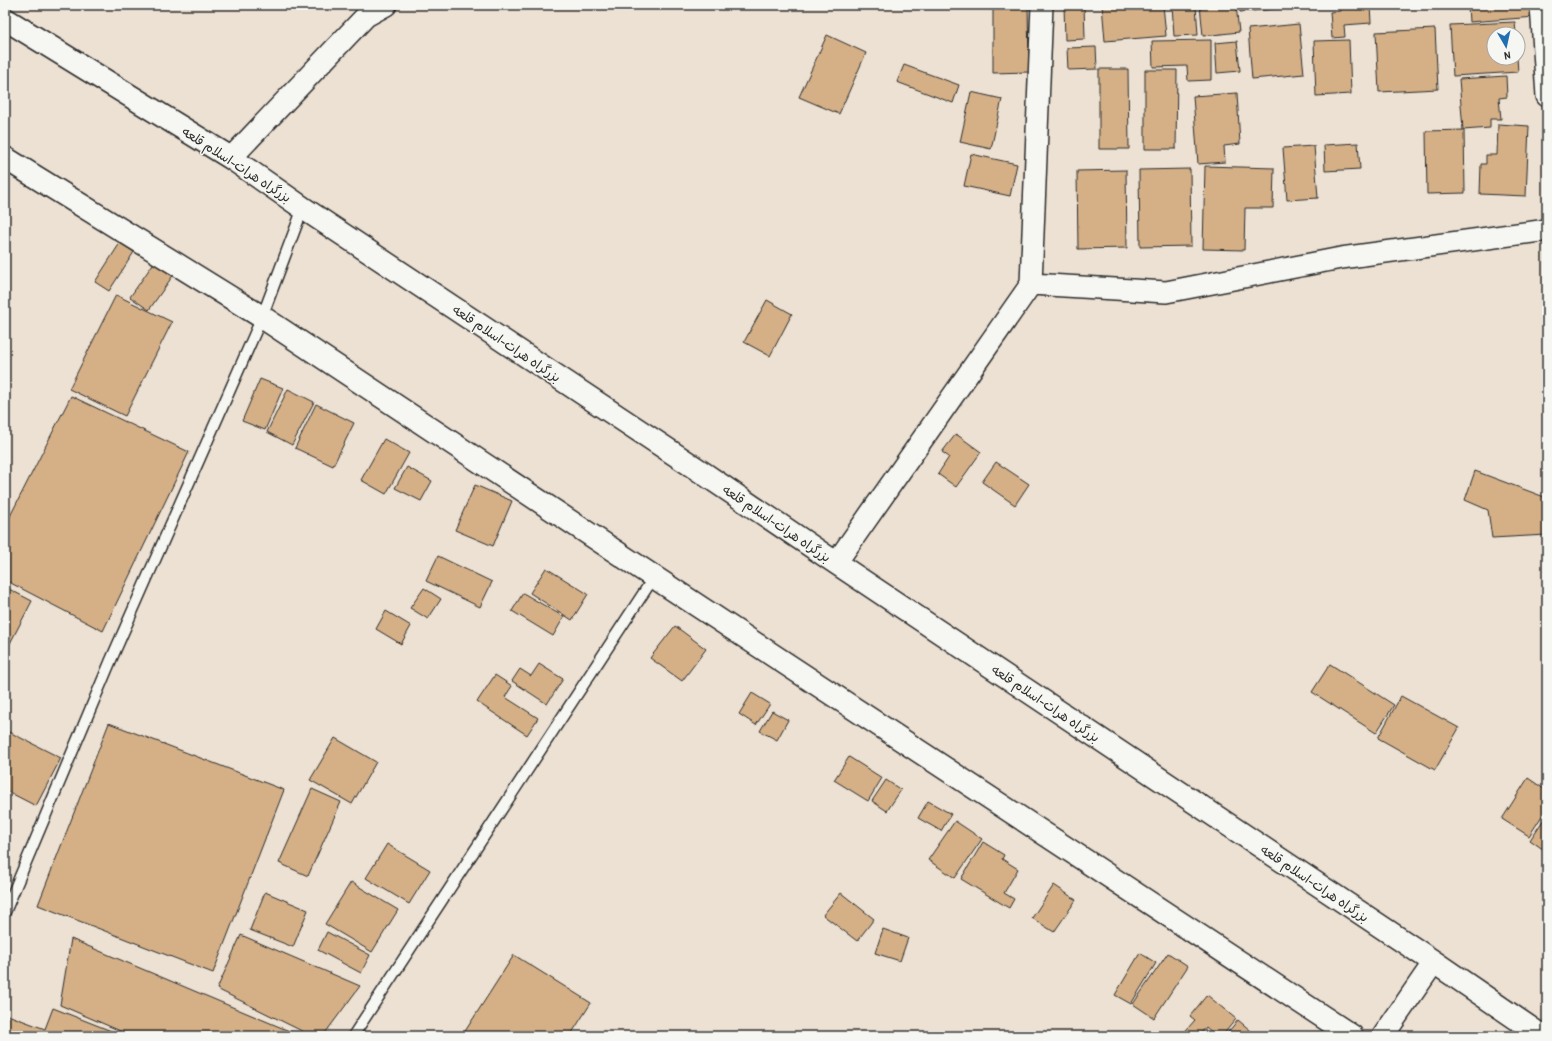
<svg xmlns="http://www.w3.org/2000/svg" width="1552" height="1041" font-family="'Patrick Hand','Playpen Sans Arabic',sans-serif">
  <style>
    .building { fill: #d5b087; stroke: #2b2b2b }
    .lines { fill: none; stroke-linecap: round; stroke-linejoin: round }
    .service-casing { stroke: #2b2b2b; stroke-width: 13 }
    .minor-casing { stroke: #2b2b2b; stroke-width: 24 }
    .trunk-casing { stroke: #2b2b2b; stroke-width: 25 }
    .service { stroke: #f6f6f2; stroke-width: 10 }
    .minor { stroke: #f6f6f2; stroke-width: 21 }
    .trunk { stroke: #f6f6f2; stroke-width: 22 }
    .labels { text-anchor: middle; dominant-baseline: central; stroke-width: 3; stroke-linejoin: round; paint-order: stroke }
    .street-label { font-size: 13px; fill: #2b2b2b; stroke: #f6f6f2 }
  </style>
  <rect width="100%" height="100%" fill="#ece1d2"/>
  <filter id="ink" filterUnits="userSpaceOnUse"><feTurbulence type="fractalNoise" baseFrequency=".025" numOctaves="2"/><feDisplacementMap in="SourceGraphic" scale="8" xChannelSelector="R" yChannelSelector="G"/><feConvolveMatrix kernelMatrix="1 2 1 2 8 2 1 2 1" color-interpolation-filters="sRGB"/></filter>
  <g filter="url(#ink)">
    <path class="building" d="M993,5h35l1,67 -36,1z
      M1064,5h20l1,34 -20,1z
      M1102,5h61l3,31 -61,5z
      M1172,5h24l2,30 -24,1z
      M1200,5h36l3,27 -36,4z
      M1239,5h47l1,3 -47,4z
      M1340,5h30l1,18 -27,2 1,12 -13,1 -2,-26 10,-1z
      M1400,5h28l-27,4z
      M1468,5h67l1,12 -67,5z
      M1515,22l1,12h-22v24h23l1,14 -65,4 -3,-51z
      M1299,24l5,50 -52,5 -4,-50z
      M1435,29l3,60 -59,3 -3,-60z
      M827,35l39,18 -27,61 -40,-17z
      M1211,40v40l-23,1 -1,-15 -34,1 -1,-26z
      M1349,40l2,54 -35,2 -2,-55z
      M1237,41l3,30 -23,2 -2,-30z
      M1096,47l1,22 -29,1 -1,-22z
      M904,65l55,20 -6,18 -56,-21z
      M1099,69h29l1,80h-30z
      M1145,70h32l-1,79h-31z
      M1506,76l1,21 -8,1 2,21h-11v9l-27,2 -4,-51z
      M971,92l31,7 -11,50 -31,-7z
      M1237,93l3,51 -16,2 1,16 -27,2 -5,-68z
      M1498,124l31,2 -3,70 -46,-2 1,-30h5v-9h11z
      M1464,130l1,63 -38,1 -1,-63z
      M1358,143l2,26 -35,2 -1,-26z
      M1314,146l4,52 -31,2 -4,-52z
      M971,154l46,10 -7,32 -46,-10z
      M1205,166l69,2 -1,40h-28l-1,42 -41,-1z
      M1190,169l1,77 -51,1 -1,-77z
      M1126,170l1,78 -49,1 -1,-78z
      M120,243l14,9 -25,39 -14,-9z
      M155,261l19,13 -25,36 -19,-13z
      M116,295l56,27 -47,94 -56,-27z
      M767,300l25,14 -22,42 -26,-14z
      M260,379l23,9 -18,42 -23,-9z
      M288,389l26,13 -22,43 -25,-13z
      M71,396l118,56 -86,179 -98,-51v-54z
      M316,404l38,19 -21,43 -38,-18z
      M956,434l25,18 -25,35 -18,-13 11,-17 -7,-5z
      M384,439l25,14 -23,41 -25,-14z
      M996,462l33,22 -14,21 -33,-23z
      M407,467l25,14 -11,20 -26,-13z
      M1475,471l72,27v37l-55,3 -4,-28 -23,-10z
      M475,485l37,16 -19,45 -38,-16z
      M438,556l54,26 -12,25 -54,-26z
      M546,568l42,26 -16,26 -42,-27z
      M5,587l27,14 -27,52z
      M424,588l17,11 -13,20 -18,-11z
      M523,593l41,24 -11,19 -41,-25z
      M386,611l25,15 -10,18 -25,-15z
      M675,626l31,23 -24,32 -32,-23z
      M539,664l24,15 -16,25 -35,-23 8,-12 11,7z
      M1330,664l64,41 -18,28 -64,-41z
      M495,675l17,11 -7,11 33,21 -11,17 -50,-33z
      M752,693l18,11 -14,21 -17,-11z
      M1401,696l58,32 -24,42 -57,-32z
      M772,711l16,9 -11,20 -17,-9z
      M109,723l175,67 -71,183 -175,-68z
      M5,730l56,28 -25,48 -31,-16z
      M335,738l41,24 -24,42 -42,-24z
      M849,757l33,21 -14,23 -34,-21z
      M1528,778l19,13v17l-18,28 -27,-17z
      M886,780l15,10 -14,21 -15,-10z
      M312,789l29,13 -33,74 -29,-13z
      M928,801l23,13 -10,17 -23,-13z
      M1546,816l1,1v35l-17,-12z
      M955,821l27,18 -27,39 -27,-18z
      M983,842l21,13 -2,4 16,10 -14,24 10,6 -5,9 -48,-29z
      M387,844l43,26 -21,34 -43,-26z
      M351,882l47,28 -26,42 -47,-28z
      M1054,885l22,15 -22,32 -22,-14z
      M265,892l43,18 -15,37 -43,-17z
      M841,893l33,26 -17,22 -34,-26z
      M883,929l25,9 -8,23 -25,-8z
      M327,932l43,23 -9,18 -43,-23z
      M241,935l119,51 -37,50h-11l-95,-47z
      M71,939l230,97h-169l-72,-31z
      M1140,953l16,10 -25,41 -16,-9z
      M1168,953l20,13 -34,52 -21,-14z
      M514,955l77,48 -21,33h-108z
      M1207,995l29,24 -14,17h-6l-10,-9 -7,9h-18l14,-16 -5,-4z
      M53,1008l71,28h-119v-22l40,15z
      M1238,1020l19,16h-32z"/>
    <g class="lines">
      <g class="service-casing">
        <path id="service" d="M5,912l106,-252 151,-343 41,-109
          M353,1036l301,-459"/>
      </g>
      <g class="minor-casing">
        <path id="minor" d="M1541,5l6,91
          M231,158l135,-142 20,-11
          M1031,284l135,8 175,-34 206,-28
          M836,563l195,-279 11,-279
          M1383,1036l51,-74"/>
      </g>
      <g class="trunk-casing">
        <path id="trunk" d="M5,19l226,139 72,50 400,265 133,90 598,399 108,74
          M5,158l257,159 392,260 698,459"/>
      </g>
      <use href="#service" class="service"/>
      <use href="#minor" class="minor"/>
      <use href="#trunk" class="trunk"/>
    </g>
  </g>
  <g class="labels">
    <g class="street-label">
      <text transform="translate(237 164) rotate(33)">بزرگراه هرات-اسلام قلعه</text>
      <text transform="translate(507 343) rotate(34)">بزرگراه هرات-اسلام قلعه</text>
      <text transform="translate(777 523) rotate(34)">بزرگراه هرات-اسلام قلعه</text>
      <text transform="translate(1046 703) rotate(34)">بزرگراه هرات-اسلام قلعه</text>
      <text transform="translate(1315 883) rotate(34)">بزرگراه هرات-اسلام قلعه</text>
    </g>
  </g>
  <rect width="1552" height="1041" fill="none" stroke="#f6f6f2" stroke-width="20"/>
  <rect x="10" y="10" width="1532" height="1021" fill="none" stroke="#2b2b2b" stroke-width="1.5" filter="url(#ink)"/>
  <g transform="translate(1506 46) rotate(171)"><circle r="19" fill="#f6f6f2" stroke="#a5a5a2"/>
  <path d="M0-3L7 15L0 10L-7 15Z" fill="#1f6fb2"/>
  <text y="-6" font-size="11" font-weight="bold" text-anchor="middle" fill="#2b2b2b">N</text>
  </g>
</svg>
